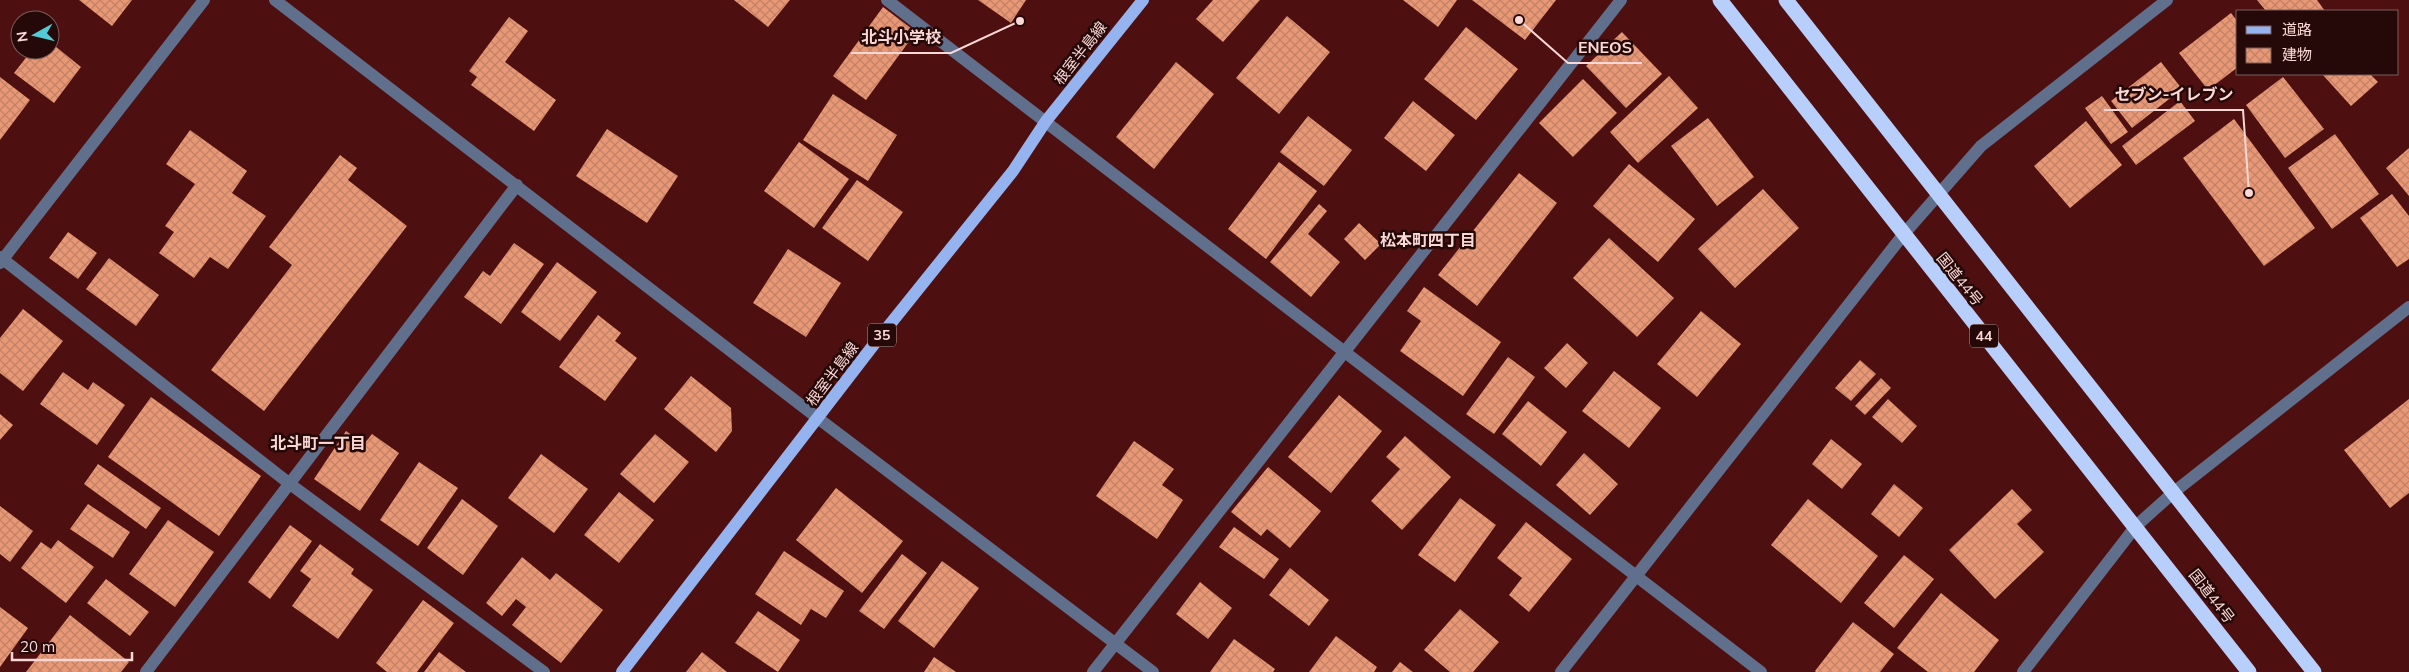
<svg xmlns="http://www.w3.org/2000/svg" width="2409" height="672" font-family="Mulish,'Noto Sans JP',sans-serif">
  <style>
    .building { fill: url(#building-cross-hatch) }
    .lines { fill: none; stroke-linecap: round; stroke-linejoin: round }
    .minor { stroke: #606f8c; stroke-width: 12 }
    .major { stroke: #95b3ef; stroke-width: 12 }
    .highway { stroke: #b9cffb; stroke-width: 15 }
    .labels { text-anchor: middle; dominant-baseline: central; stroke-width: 5; stroke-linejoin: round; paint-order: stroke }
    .shield { fill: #240908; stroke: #ba9a98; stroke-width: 1 }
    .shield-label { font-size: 14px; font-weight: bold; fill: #fad8d6 }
    .street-label { font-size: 15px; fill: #fad8d6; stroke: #240908 }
    .neighbourhood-label { font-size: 16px; font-weight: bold; fill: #fad8d6; stroke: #240908 }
    .leader { fill: none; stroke: #fad8d6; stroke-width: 2 }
    .callout-dot { fill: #fad8d6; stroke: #240908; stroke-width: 2 }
    .callout-label { font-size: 16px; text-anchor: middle; font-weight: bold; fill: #fad8d6; stroke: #240908; stroke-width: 5; stroke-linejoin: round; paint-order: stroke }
  </style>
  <defs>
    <pattern id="building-cross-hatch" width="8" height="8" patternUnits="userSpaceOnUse" patternTransform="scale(1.25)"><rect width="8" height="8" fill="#e99875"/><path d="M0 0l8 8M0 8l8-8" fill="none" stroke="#c28268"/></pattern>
  </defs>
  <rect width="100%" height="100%" fill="#4e0f11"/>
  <path class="building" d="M79,0h53l-20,26z
    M734,0h56l-22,27z
    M978,0h48l-15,23z
    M1213,0h47l-37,42 -27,-23z
    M1403,0h54l-19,27z
    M1472,0h84l-31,40z
    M2257,0h60l8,11h-59z
    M883,7l33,25 -50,68 -33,-24z
    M2231,13l7,9v45l-30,23 -29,-37z
    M1287,16l43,36 -51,62 -43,-36z
    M509,17l19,14 -23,31 51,38 -22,31 -63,-46 6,-8 -8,-6z
    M1466,27l52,42 -42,51 -52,-41z
    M1622,32l40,42 -36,34 -40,-42z
    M50,42l31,25 -27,36 -40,-30 18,-23h18z
    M1176,62l38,32 -60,75 -38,-32z
    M2161,62l21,27 -50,39 -21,-27z
    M2322,74h48l8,8 -27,24z
    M1669,76l29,32 -60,55 -28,-31z
    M0,77l30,23 -30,40z
    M2283,77l41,52 -39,29 -39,-53z
    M1583,79l34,34 -44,44 -34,-34z
    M833,94l64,41 -29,46 -65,-41z
    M2102,96l26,36 -17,12 -26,-36z
    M1413,101l42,34 -29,36 -42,-33z
    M2180,101l15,20 -59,44 -14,-19z
    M1308,116l44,34 -28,36 -44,-34z
    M1708,118l46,59 -37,29 -46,-60z
    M2234,119l81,109 -51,38 -81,-108z
    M2086,121l36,44 -52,43 -36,-42z
    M607,129l71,47 -31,47 -71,-47z
    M190,130l57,41 -15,22 34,23 -38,53 -18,-12 -16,21 -35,-25 15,-21 -9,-6 30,-42 -29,-20z
    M2335,134l44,60 -47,35 -44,-61z
    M799,142l50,37 -35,49 -50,-37z
    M2409,148v48l-23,-28z
    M340,155l17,13 -9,12 59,46 -143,185 -53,-41 81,-105 -23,-18z
    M1279,162l38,29 -51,68 -38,-30z
    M1629,164l66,55 -37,43 -65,-56z
    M1519,173l38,30 -80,103 -39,-31z
    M857,180l46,32 -35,49 -46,-33z
    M1763,189l36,39 -64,60 -37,-39z
    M2392,194l17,22v43l-12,8 -37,-49z
    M1319,204l8,7 -19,23 32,28 -29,35 -41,-35z
    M1359,223l22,21 -16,16 -21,-21z
    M68,232l29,21 -19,26 -29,-21z
    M1609,238l65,60 -37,39 -64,-59z
    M514,243l30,21 -43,60 -37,-27 19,-26 7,5z
    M788,249l53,34 -35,54 -53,-34z
    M109,258l50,37 -23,31 -50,-37z
    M557,262l40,30 -37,49 -39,-29z
    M1424,287l77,55 -38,54 -63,-45 21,-30 -14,-10z
    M23,309l40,32 -40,50 -23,-18v-35z
    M1701,311l40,33 -44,53 -40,-33z
    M598,315l23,18 -6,8 22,17 -32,43 -46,-34z
    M1567,343l21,20 -22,25 -22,-20z
    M1508,357l27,20 -41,57 -28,-20z
    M1860,360l16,14 -25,27 -16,-13z
    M1614,371l47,37 -32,40 -47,-37z
    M63,372l25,18 5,-8 32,23 -28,40 -57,-41z
    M691,376l40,32 1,23 -16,21 -52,-43z
    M1881,378l10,10 -26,27 -10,-9z
    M1339,395l43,36 -51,62 -43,-36z
    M151,397l110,79 -42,60 -111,-79z
    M1888,399l29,27 -15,17 -30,-26z
    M2409,399v94l-19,15 -46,-58z
    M1528,401l39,31 -26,34 -39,-32z
    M0,414l13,11 -13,15z
    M346,431l18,13 8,-10 27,19 -39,58 -46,-32z
    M655,434l34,28 -35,41 -34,-29z
    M1405,436l46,41 -49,53 -31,-29 29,-32 -14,-12z
    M1831,439l31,25 -20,25 -30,-25z
    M1134,441l40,28 -12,16 21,15 -26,39 -61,-43z
    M1584,453l34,31 -28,31 -34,-30z
    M541,454l47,35 -34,44 -46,-35z
    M419,462l39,26 -40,58 -38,-26z
    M98,464l63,44 -15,21 -62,-45z
    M1268,467l53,44 -31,37 -23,-19 -6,7 -30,-24z
    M1894,484l29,24 -24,29 -28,-23z
    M836,488l67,53 -41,52 -66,-53z
    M2012,489l20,21 -15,14 27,28 -49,47 -46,-49z
    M619,492l35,28 -35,43 -35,-28z
    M1460,498l36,27 -41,57 -37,-27z
    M462,499l36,27 -35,49 -36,-27z
    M1808,499l70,57 -37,47 -70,-58z
    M88,504l42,28 -17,26 -43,-29z
    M0,506l33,25 -23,31 -10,-8z
    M168,520l46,32 -39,55 -46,-33z
    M1526,522l46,37 -43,53 -20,-17 13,-17 -25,-20z
    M290,525l22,16 -42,58 -22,-17z
    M1234,527l45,32 -15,20 -45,-32z
    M58,540l36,27 -28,36 -45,-35 20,-26 10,7z
    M320,544l34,25 -3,5 22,16 -35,49 -46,-33 19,-27 -11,-8z
    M784,551l60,40 -18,27 -15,-9 -10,16 -46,-31z
    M902,554l25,19 -43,56 -25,-18z
    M1904,555l30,24 -40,49 -30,-25z
    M522,557l28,23 6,-7 47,37 -42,53 -49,-38 14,-18 -10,-8 -14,17 -16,-13z
    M942,561l37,27 -45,60 -36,-27z
    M1290,568l39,32 -20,26 -40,-31z
    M106,579l43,33 -19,24 -43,-33z
    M1200,582l32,26 -24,31 -32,-25z
    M1941,593l58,47 -25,32h-46l-31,-24z
    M423,600l31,23 -37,49h-30l-11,-9z
    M0,607l28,21 -28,39z
    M1460,609l39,33 -26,30h-23l-26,-22z
    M758,611l42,29 -22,32 -43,-29z
    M70,615l59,47 -8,10h-95z
    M1853,622l41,32 -14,18h-64l-1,-1z
    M1336,636l41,31 -3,5h-65z
    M1234,639l41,30 -2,3h-63z
    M439,652l27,20h-42z
    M702,652l25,20h-41z
    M934,657l22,15h-32z
    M1400,662l13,10h-21z"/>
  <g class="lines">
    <path class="minor" d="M275,0l544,419 334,253
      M887,0l874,672
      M0,257l290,227 254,188
      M0,263l204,-263
      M146,672l371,-487
      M1093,672l528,-672
      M1561,672l342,-437 78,-89 186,-146
      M2023,672l113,-146 38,-34 235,-185"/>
    <path class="major" d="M622,672l253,-329 138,-172 33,-50 97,-121"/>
    <path class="highway" d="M1720,0l529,672
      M1786,0l528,672"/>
  </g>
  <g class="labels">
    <g class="shield">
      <rect x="868" y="323.5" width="28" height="23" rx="4"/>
      <rect x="1970" y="324.5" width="28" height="23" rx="4"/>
    </g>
    <g class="shield-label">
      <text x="882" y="335">35</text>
      <text x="1984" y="336">44</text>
    </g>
    <g class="street-label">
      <text transform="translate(1080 53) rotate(-52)">根室半島線</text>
      <text transform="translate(1960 279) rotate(51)">国道44号</text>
      <text transform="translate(832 374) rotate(-53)">根室半島線</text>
      <text transform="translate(2212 596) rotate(52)">国道44号</text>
    </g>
    <g class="neighbourhood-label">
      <text x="1428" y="240">松本町四丁目</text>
      <text x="318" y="443">北斗町一丁目</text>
    </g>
  </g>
  <path class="leader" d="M1020 21L951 53H851M1519 20L1568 63H1642M2249 193L2243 110H2104"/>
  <g class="callout-dot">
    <circle cx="1020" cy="21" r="5"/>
    <circle cx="1519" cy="20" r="5"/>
    <circle cx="2249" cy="193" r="5"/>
  </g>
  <g class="callout-label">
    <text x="901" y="43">北斗小学校</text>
    <text x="1605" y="53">ENEOS</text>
    <text x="2174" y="100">セブン-イレブン</text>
  </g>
  <rect x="2236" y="10" width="162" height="65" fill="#240908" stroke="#7a5c5a"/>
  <rect x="2246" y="26" width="25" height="8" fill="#95b3ef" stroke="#7a5c5a"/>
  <text x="2282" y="35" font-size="15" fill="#fad8d6">道路</text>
  <rect x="2246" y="48" width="25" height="15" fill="url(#building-cross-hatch)" stroke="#7a5c5a"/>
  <text x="2282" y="60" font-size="15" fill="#fad8d6">建物</text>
  <g transform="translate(35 35) rotate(262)"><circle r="24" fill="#240908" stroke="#7a5c5a"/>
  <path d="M0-4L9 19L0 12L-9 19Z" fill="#52cbd7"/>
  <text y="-8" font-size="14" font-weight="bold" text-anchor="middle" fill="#fad8d6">N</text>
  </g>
  <path d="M12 652v8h120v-8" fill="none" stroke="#fad8d6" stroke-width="2.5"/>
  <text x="20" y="652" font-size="15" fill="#fad8d6" stroke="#240908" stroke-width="4" paint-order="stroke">20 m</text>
</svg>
